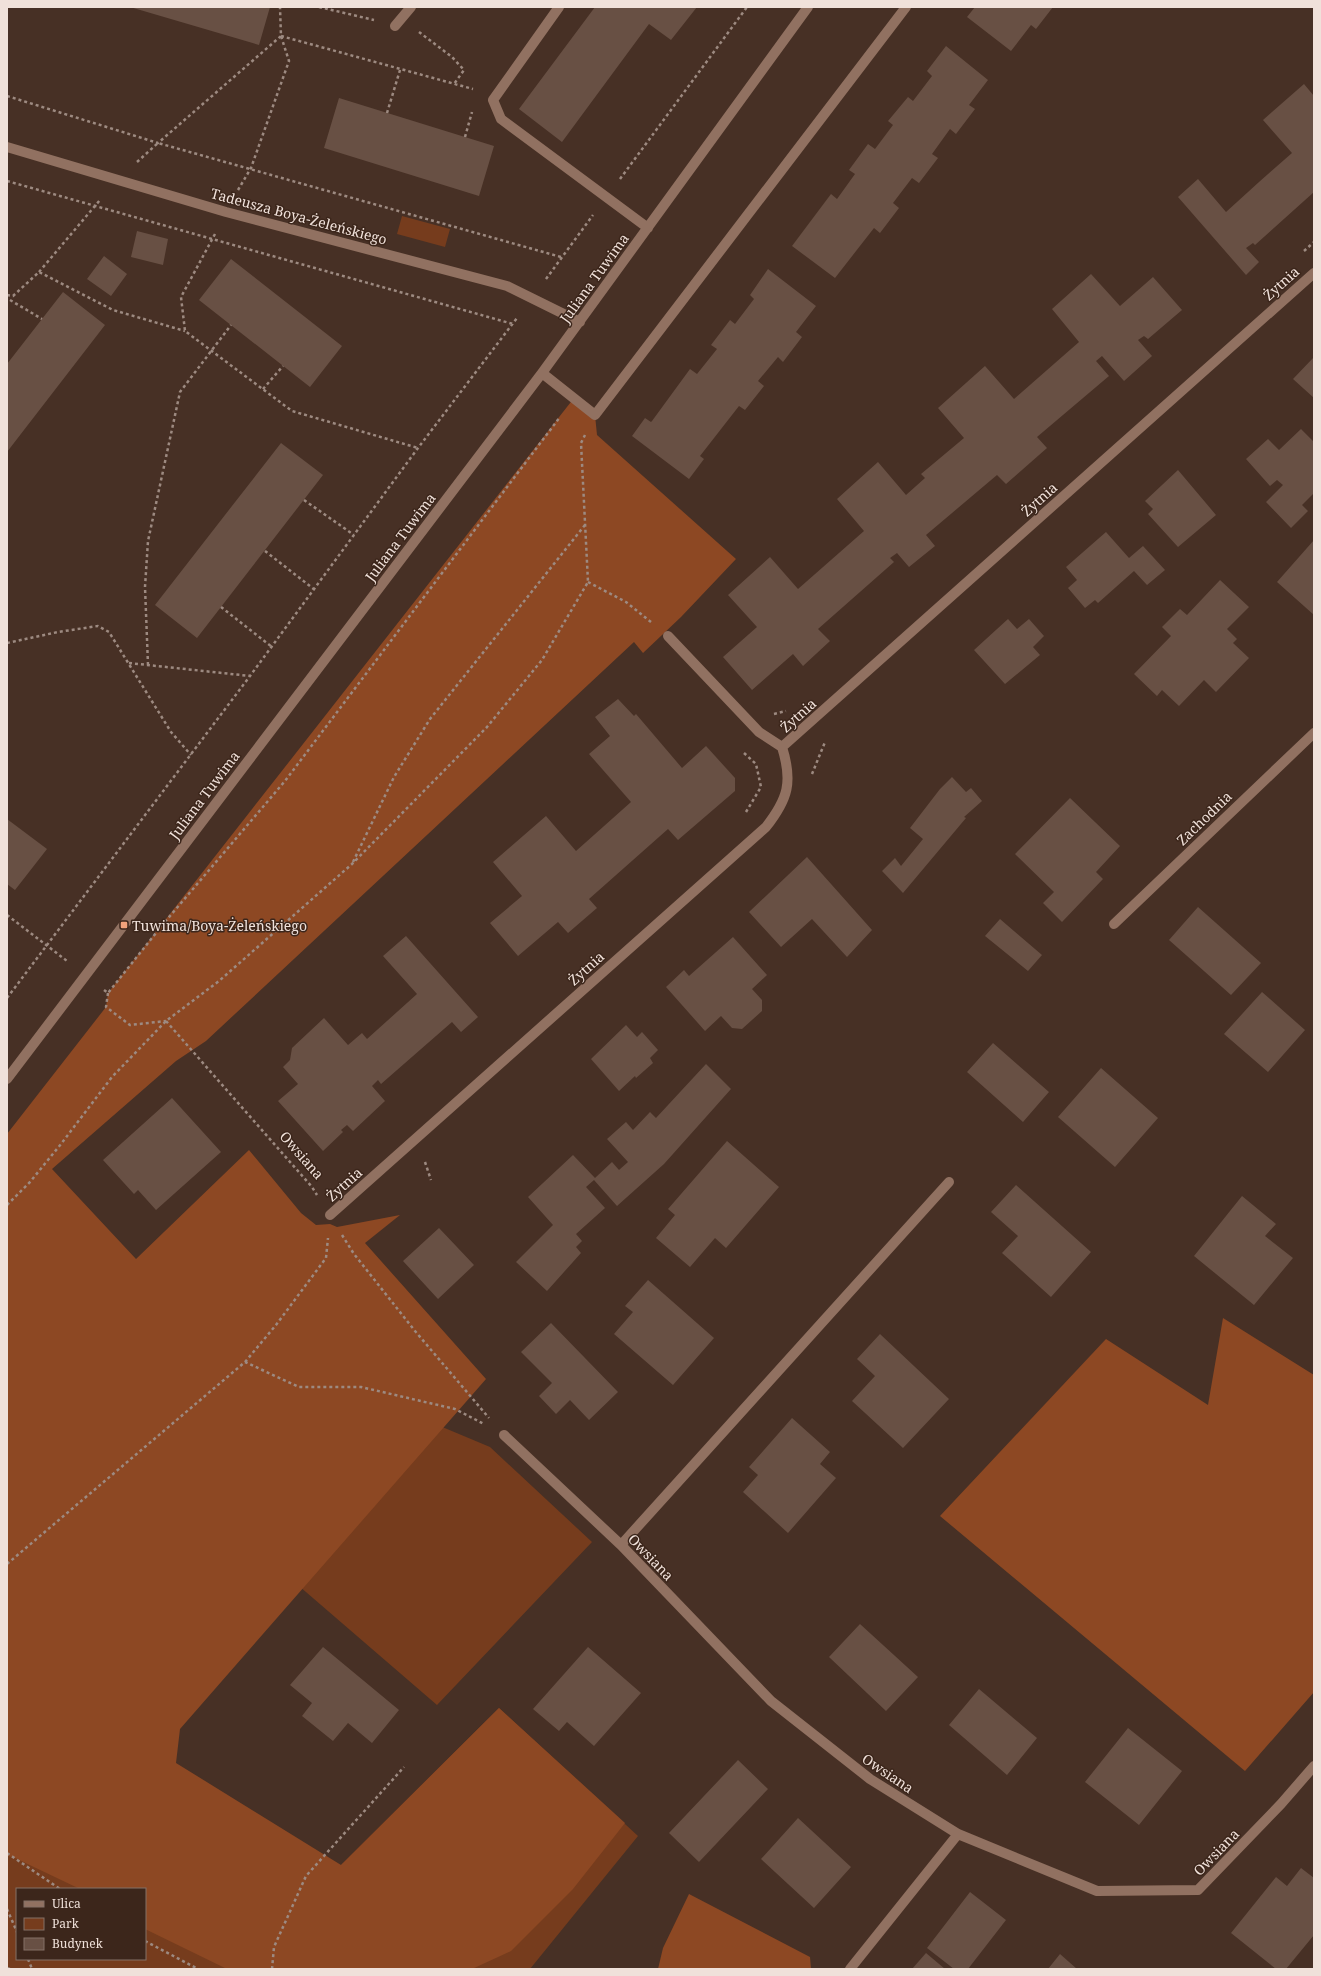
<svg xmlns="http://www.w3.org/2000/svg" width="1321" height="1976" font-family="'Noto Serif',serif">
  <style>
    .green { fill: #763c1d; fill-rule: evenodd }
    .forest { fill: #8d4823 }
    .building { fill: #685044 }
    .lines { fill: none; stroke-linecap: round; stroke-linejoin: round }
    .path { stroke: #9d8a81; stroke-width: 2.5; stroke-dasharray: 3 3; stroke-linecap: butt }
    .minor { stroke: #917161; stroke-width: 10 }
    .poi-dot { fill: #f1a27b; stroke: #3c261b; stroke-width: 1.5 }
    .labels { text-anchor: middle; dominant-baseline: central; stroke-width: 3; stroke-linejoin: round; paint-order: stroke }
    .street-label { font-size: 14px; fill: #f0e1da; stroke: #3c261b }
    .poi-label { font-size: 14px; fill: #f0e1da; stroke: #3c261b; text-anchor: start }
  </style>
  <rect width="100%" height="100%" fill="#473025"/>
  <path class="green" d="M402,216l48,13 -5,18 -48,-13z
    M385,1403l105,44 102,95 -155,163 -138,-119 -161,176 196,110 165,-164 139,128 -108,133h-523v-376zM17,1889h128v70h-128z"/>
  <path class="forest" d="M574,398l21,17 2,20 139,124 -55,58 -38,36 -9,-11 -428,399 -30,20 -124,108 84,90 113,-109 52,63 15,12 14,-1 7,3 63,-12 -35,28 121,136 -306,350 -4,34 165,102 158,-157 126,115 -52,66 -62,62 -39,18h-245l-82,-40v-40h-65l-67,-32 -6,-1v-722l99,-127 2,-14z
    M1223,1318l91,57v317l-69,79 -305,-255 166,-177 102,66z
    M689,1894l121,63 1,12h-153l5,-21z"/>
  <path class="building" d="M130,7h140l-11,38z
    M595,7h102l-26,33 -22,-16 -87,118 -43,-33z
    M975,7h78l-17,22 -5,-4 -20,26 -44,-34z
    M946,46l42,34 -19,25 6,4 -19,25 -6,-5 -18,25 6,4 -19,25 -7,-5 -19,25 6,5 -19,25 -6,-5 -39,50 -43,-32 39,-52 6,5 18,-25 -6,-4 19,-26 7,5 18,-24 -5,-4 20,-24 5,4 19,-25 -5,-5z
    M1304,84l10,12v96l-59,53 -2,-2 -7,5 13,14 -13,13 -68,-78 20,-18 28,33 33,-30 33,-29 -29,-33z
    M339,98l155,48 -15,50 -155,-48z
    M137,231l31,8 -5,26 -32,-8z
    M104,256l23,18 -16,22 -24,-17z
    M231,259l111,87 -32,41 -111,-87z
    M768,269l48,37 -20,26 6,5 -19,25 -5,-5 -20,24 6,5 -19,24 -6,-4 -39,50 4,3 -15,20 -57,-43 13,-18 6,4 1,-1 38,-52 7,5 20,-25 -6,-4 19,-25 5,4 19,-25 -4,-4z
    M1091,274l29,32 33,-29 29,33 -34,29 -4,-3 -6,4 14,16 -28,25 -22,-25 -6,5 13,15 -72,61 10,11 -41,36 -9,-9 -71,60 9,11 -26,21 -12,-14 -7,5 4,4 -76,67 12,12 -27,25 -10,-12 -41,36 -29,-33 34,-30 -29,-32 42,-38 28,32 66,-58 -27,-32 41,-37 28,33 19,-17 -4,-4 43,-36 -26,-30 47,-42 29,33 65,-57 -27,-33z
    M63,292l42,33 -98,127v-88z
    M1314,357v41l-21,-19z
    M1301,429l13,13v51l-12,12 6,6 -17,17 -25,-26 17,-17 -6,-5 -7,6 -24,-27 22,-20 11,11z
    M281,443l42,32 -126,163 -42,-33z
    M1178,470l38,45 -38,32 -30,-33 5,-5 -8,-8z
    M1106,532l23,26 14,-12 22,24 -18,15 -13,-14 -36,32 -3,-3 -10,8 -17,-20 9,-8 -11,-13z
    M1314,540v75l-37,-33z
    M1220,580l29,27 -22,22 10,10 -4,4 16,15 -33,34 -12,-12 -25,26 -17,-16 -5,6 -23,-22 37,-38 -9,-9 18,-18 7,6z
    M1008,619l9,10 12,-10 15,17 -11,11 7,8 -35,29 -31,-34z
    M618,699l16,17 2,-2 46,54 24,-22 29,32v13l-57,49 -10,-11 -79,70 8,9 -29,25 -10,-11 -40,34 -28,-33 32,-27 -29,-34 53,-46 30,35 55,-49 -42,-48 21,-18 -15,-19z
    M952,777l14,15 5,-4 11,13 -18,16 2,1 -63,75 -21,-22 13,-13 6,8 22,-27 -13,-11 30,-39z
    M1070,798l50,48 -24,26 7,7 -41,43 -19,-19 11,-11 -39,-38z
    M7,819l40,30 -32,41 -8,-6z
    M807,857l65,73 -25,27 -35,-38 -31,28 -32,-35z
    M1198,907l63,56 -30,32 -62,-55z
    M1000,919l42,36 -14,16 -43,-35z
    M406,936l72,81 -17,15 -9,-10 -71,62 -3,-4 -6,6 13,15 -32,30 -6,-6 -6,5 2,2 -20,19 -45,-50 20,-17 -15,-17 7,-7 2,-12 32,-30 24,27 14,-12 5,6 50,-45 -34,-38z
    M733,937l34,38 -15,14 10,11v11l-20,18 -10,-1 -11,-12 -16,15 -39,-44 18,-17 5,6z
    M1262,992l43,38 -37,42 -44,-38z
    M626,1025l11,12 5,-5 16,18 -8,8 3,5 -17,15 -1,-2 -16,15 -28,-32z
    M993,1043l56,49 -26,30 -56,-50z
    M706,1064l25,25 -67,75 -47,42 -23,-26 -8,7 19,21 -29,26 6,7 -6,6 5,6 -34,38 -31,-29 37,-37 -25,-28 45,-42 22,23 17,-16 7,8 9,-8 -21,-23 19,-17 7,8 17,-18 6,6z
    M1101,1068l57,50 -43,49 -57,-50z
    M172,1098l49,54 -65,58 -18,-20 -4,4 -31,-34z
    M727,1141l52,46 -53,61 -11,-10 -25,29 -34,-29 19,-23 -7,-6z
    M1016,1185l75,67 -40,45 -49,-44 16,-17 -27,-24z
    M1242,1196l34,28 -11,12 28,22 -39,47 -60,-49z
    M439,1228l35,37 -36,34 -35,-38z
    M648,1280l66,58 -41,47 -59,-51 19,-22 -8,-6z
    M551,1323l67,69 -29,28 -19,-20 -14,14 -17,-18 13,-13 -31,-31z
    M880,1334l69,65 -46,49 -51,-47 23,-25 -18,-17z
    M792,1418l38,34 -10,12 16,14 -48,55 -45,-41 15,-17 -9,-8z
    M860,1624l58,53 -32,34 -57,-54z
    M323,1647l76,63 -27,33 -24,-20 -15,18 -31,-25 10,-13 -22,-18z
    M588,1647l53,46 -47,53 -27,-24 -8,9 -26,-22z
    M979,1689l58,49 -30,37 -58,-50z
    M1128,1728l54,43 -43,54 -54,-43z
    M738,1760l30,29 -69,73 -30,-29z
    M798,1818l53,49 -37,41 -53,-49z
    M1301,1868l13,10v57l-28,34h-10l-45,-36 45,-56 11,9z
    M970,1892l36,28 -38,49h-14l-27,-21z
    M926,1953l19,16h-33z
    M1060,1954l17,15h-29z"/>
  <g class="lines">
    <path class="path" d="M319,7l55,13
      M419,32l33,25 12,13 -10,14
      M281,36l192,53
      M7,96l151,47 123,-107 -1,-29
      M387,113l13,-43
      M465,137l7,-25
      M137,162l21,-19 403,114
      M620,179l127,-172
      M7,181l506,143
      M238,190l13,-22 38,-107 -8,-25
      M215,234l-34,63 4,34 107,80 126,37
      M1304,251l10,-9
      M39,272l61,-72
      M546,279l47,-64
      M7,295l6,1 26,-24 74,38 72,21
      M10,300l32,19
      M263,389l20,-23
      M304,500l50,35
      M265,551l50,39
      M588,582l38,20 25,20
      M221,607l51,40
      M7,643l51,-11 40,-6 11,6 62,100 20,23
      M129,663l121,13
      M148,665l-3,-78 3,-46 32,-149 51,-67
      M774,714l12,-3
      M744,753l12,11 5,23 -15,25
      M812,774l13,-32
      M353,862l41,-85 36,-58 155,-194
      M7,915l60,46
      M104,990l4,3 56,-70 121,-142 275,-364
      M108,993l-2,14 24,18 36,-4
      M7,998l243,-322 168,-228 99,-130
      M166,1021l146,166 5,8
      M425,1162l6,18
      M7,1205l23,-23 31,-38 51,-67 54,-56 53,-40 133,-117 135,-137 55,-67 46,-78 -7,-139 4,-8
      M342,1235l12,19 61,77 74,87
      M245,1362l31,-37 50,-67 2,-20
      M7,1564l238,-202 54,25h62l94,22 29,15
      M7,1853l53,36
      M7,1909l10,23
      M145,1941l53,28
      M28,1959l4,10
      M7,1968l3,1
      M272,1969l2,-22 32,-71 98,-109"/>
    <path class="minor" d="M559,7l-66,93 8,19 147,109
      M395,26l16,-19
      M7,147l219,65 281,74 73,36
      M542,373l53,42 311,-408
      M668,636l91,96 23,15
      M1114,924l200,-191
      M7,1079l535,-706 266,-366
      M330,1215l436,-388c22,-28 27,-45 16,-80l532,-474
      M504,1435l117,110 150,156 99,78 88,55 139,57 101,-1 83,-86 33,-38
      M621,1545l328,-363
      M850,1969l108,-135"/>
  </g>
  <rect class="poi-dot" x="120" y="921" width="8" height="8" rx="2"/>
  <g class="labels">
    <g class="street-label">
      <text transform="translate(299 216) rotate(15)">Tadeusza Boya-Żeleńskiego</text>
      <text transform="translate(594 278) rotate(-54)">Juliana Tuwima</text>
      <text transform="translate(1281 283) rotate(-42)">Żytnia</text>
      <text transform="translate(1039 499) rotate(-42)">Żytnia</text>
      <text transform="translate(400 537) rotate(-53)">Juliana Tuwima</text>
      <text transform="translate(798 715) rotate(-42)">Żytnia</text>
      <text transform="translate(204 795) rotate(-53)">Juliana Tuwima</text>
      <text transform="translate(1204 818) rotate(-44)">Zachodnia</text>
      <text transform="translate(586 968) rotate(-42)">Żytnia</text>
      <text transform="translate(302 1155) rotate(49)">Owsiana</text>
      <text transform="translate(344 1184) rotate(-42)">Żytnia</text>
      <text transform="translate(651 1557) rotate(46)">Owsiana</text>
      <text transform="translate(888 1773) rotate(34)">Owsiana</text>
      <text transform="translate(1216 1852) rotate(-46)">Owsiana</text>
    </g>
    <g class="poi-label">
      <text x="132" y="925">Tuwima/Boya-Żeleńskiego</text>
    </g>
  </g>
  <rect width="1321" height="1976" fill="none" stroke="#f0e1da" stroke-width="16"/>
  <rect x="16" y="1888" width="130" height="72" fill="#3c261b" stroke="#847167"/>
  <rect x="24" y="1901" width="20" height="6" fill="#917161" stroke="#847167"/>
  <text x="52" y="1908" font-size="12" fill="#f0e1da">Ulica</text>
  <rect x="24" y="1918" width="20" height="12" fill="#763c1d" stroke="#847167"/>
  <text x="52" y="1928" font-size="12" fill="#f0e1da">Park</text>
  <rect x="24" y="1938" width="20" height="12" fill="#685044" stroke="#847167"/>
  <text x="52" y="1948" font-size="12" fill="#f0e1da">Budynek</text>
</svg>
